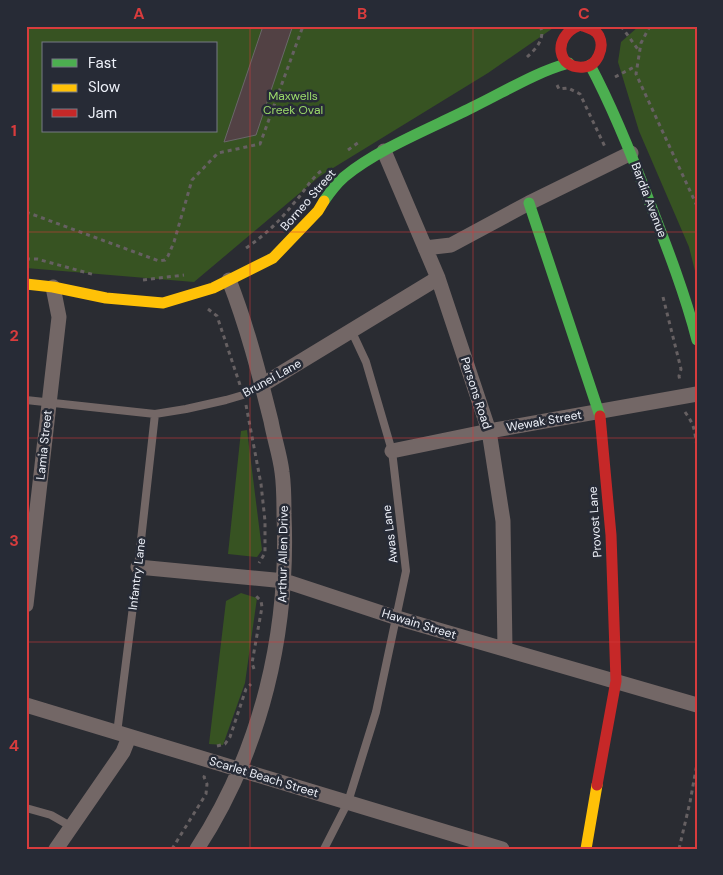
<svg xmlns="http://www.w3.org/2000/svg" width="723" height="875" font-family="'DM Sans',sans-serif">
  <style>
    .green { fill: #375322; fill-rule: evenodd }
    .building { fill: #524144; stroke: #6a676a }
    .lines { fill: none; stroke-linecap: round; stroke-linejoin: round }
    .path { stroke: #666062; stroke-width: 3; stroke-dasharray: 4 4; stroke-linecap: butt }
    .lane { stroke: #736766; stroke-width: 8 }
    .street { stroke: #736766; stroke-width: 15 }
    .fast { stroke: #4caf50; stroke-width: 11 }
    .slow { stroke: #ffc107; stroke-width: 11 }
    .jam { stroke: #c62828; stroke-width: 11 }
    .grid { fill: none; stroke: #d83c3d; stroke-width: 1; stroke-opacity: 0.55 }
    .labels { text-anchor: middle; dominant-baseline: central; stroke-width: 5; stroke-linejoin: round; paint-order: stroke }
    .park-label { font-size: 12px; fill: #9ad96a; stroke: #272b36 }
    .street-label { font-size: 12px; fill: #eef1f9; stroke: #272b36 }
    .neatline { fill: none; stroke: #d83c3d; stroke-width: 2 }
    .grid-label { font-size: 16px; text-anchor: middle; font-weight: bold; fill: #d83c3d }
  </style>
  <rect width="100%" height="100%" fill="#2a2c32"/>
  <path class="green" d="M26,26h530l-68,47 -168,103 -126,106 -168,-14zM44,44h172v87h-172z
    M639,26h58v253l-8,-32 -50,-116 -21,-69 3,-20z
    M247,430l15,120 -5,7 -29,-3 13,-123z
    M241,593l16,5 -12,85 -22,62 -14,-1 17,-143z"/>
  <path class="building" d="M263,26h28l1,2 -36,107 -32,7z"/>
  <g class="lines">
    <path class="path" d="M621,26l18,25
      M650,26l-9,17 -5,31 61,132
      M527,57c9,-8 19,-19 13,-31
      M615,77l21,-11
      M557,85l2,4 9,-1 12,6 26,55
      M348,150l11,-8
      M26,212l133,49 6,-1 3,-4 6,-14 18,-62 26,-27 42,-9 43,-118
      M246,248c19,-13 34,-27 48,-45 10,-11 16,-23 27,-32
      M26,259h11l58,16
      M143,280l41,-5
      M663,297l18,72 -2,7 1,5
      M208,309l9,7 23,69
      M246,405l15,79 4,37v32l-6,10
      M685,412c10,14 9,17 12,34
      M254,669l-2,-6 10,-56 -1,-6 -7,-7
      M217,746l8,-2 5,-7 16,-48 5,-5
      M172,849l34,-55 1,-10 -3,-7 1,-3
      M679,849l11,-47 7,-38"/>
    <path class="lane" d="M26,400l129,14 31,-5 40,-9 17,-5 19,-10
      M117,733l21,-166 17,-153
      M26,808l25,7 21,12
      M324,849l24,-47 28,-90 30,-141 -14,-120 -26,-89 -14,-30"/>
    <path class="street" d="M384,151l54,127 51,153 14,90 2,128
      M425,248l26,-3 78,-42 102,-50
      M262,385l176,-107
      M392,451l97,-20 208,-37
      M138,567l147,14 112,37 300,87
      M26,605l33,-288 -6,-30
      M26,705l476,144
      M56,849l67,-97 6,-15
      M197,849c65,-100 92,-217 87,-335 0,-14 0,-28 -2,-42 -2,-17 -8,-34 -11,-51 -12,-48 -24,-95 -42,-141"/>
    <path class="fast" d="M590,65c24,45 43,93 61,141 17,44 34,88 46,134
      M324,201c6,-9 12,-17 20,-24 35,-29 90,-50 131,-71 31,-15 61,-34 94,-43
      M529,203l71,213"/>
    <path class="slow" d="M26,284l27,3 53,11 57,5 50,-15 60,-30 45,-47 6,-10
      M586,849l11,-64"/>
    <path class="jam" d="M578,26c-26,11 -21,44 6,41 13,-1 21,-19 15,-31 -3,-6 -10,-8 -16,-10
      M597,785l19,-104 -5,-146 -11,-119"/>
  </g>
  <path class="grid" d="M250,26v823M473,26v823M26,232h671M26,438h671M26,642h671"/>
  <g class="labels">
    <g class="park-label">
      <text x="293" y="96">Maxwells<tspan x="293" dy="14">Creek Oval</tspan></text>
    </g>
    <g class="street-label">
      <text transform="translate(308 200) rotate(-49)">Borneo Street</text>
      <text transform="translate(649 200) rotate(69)">Bardia Avenue</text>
      <text transform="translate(272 378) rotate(-29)">Brunei Lane</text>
      <text transform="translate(476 393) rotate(72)">Parsons Road</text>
      <text transform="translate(544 421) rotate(-10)">Wewak Street</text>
      <text transform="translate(44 445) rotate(-84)">Lamia Street</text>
      <text transform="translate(595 522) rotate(-94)">Provost Lane</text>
      <text transform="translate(390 534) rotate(-97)">Awas Lane</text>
      <text transform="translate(283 554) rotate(-89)">Arthur Allen Drive</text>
      <text transform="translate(137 574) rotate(-83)">Infantry Lane</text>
      <text transform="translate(419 624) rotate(17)">Hawain Street</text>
      <text transform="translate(264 777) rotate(17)">Scarlet Beach Street</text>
    </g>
  </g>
  <rect width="723" height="875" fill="none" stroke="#272b36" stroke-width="55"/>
  <rect x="42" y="42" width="175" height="90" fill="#272b36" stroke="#777a84"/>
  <rect x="52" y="59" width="25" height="8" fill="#4caf50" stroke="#777a84"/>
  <text x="88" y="68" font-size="15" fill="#eef1f9">Fast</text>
  <rect x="52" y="84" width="25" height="8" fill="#ffc107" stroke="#777a84"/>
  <text x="88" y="92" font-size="15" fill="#eef1f9">Slow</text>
  <rect x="52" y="109" width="25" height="8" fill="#c62828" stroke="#777a84"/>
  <text x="88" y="118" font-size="15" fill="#eef1f9">Jam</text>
  <rect x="28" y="28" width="668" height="820" class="neatline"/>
  <g class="grid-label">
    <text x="139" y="19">A</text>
    <text x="362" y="19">B</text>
    <text x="584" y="19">C</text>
    <text x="14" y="136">1</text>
    <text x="14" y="341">2</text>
    <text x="14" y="546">3</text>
    <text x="14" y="751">4</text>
  </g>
</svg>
